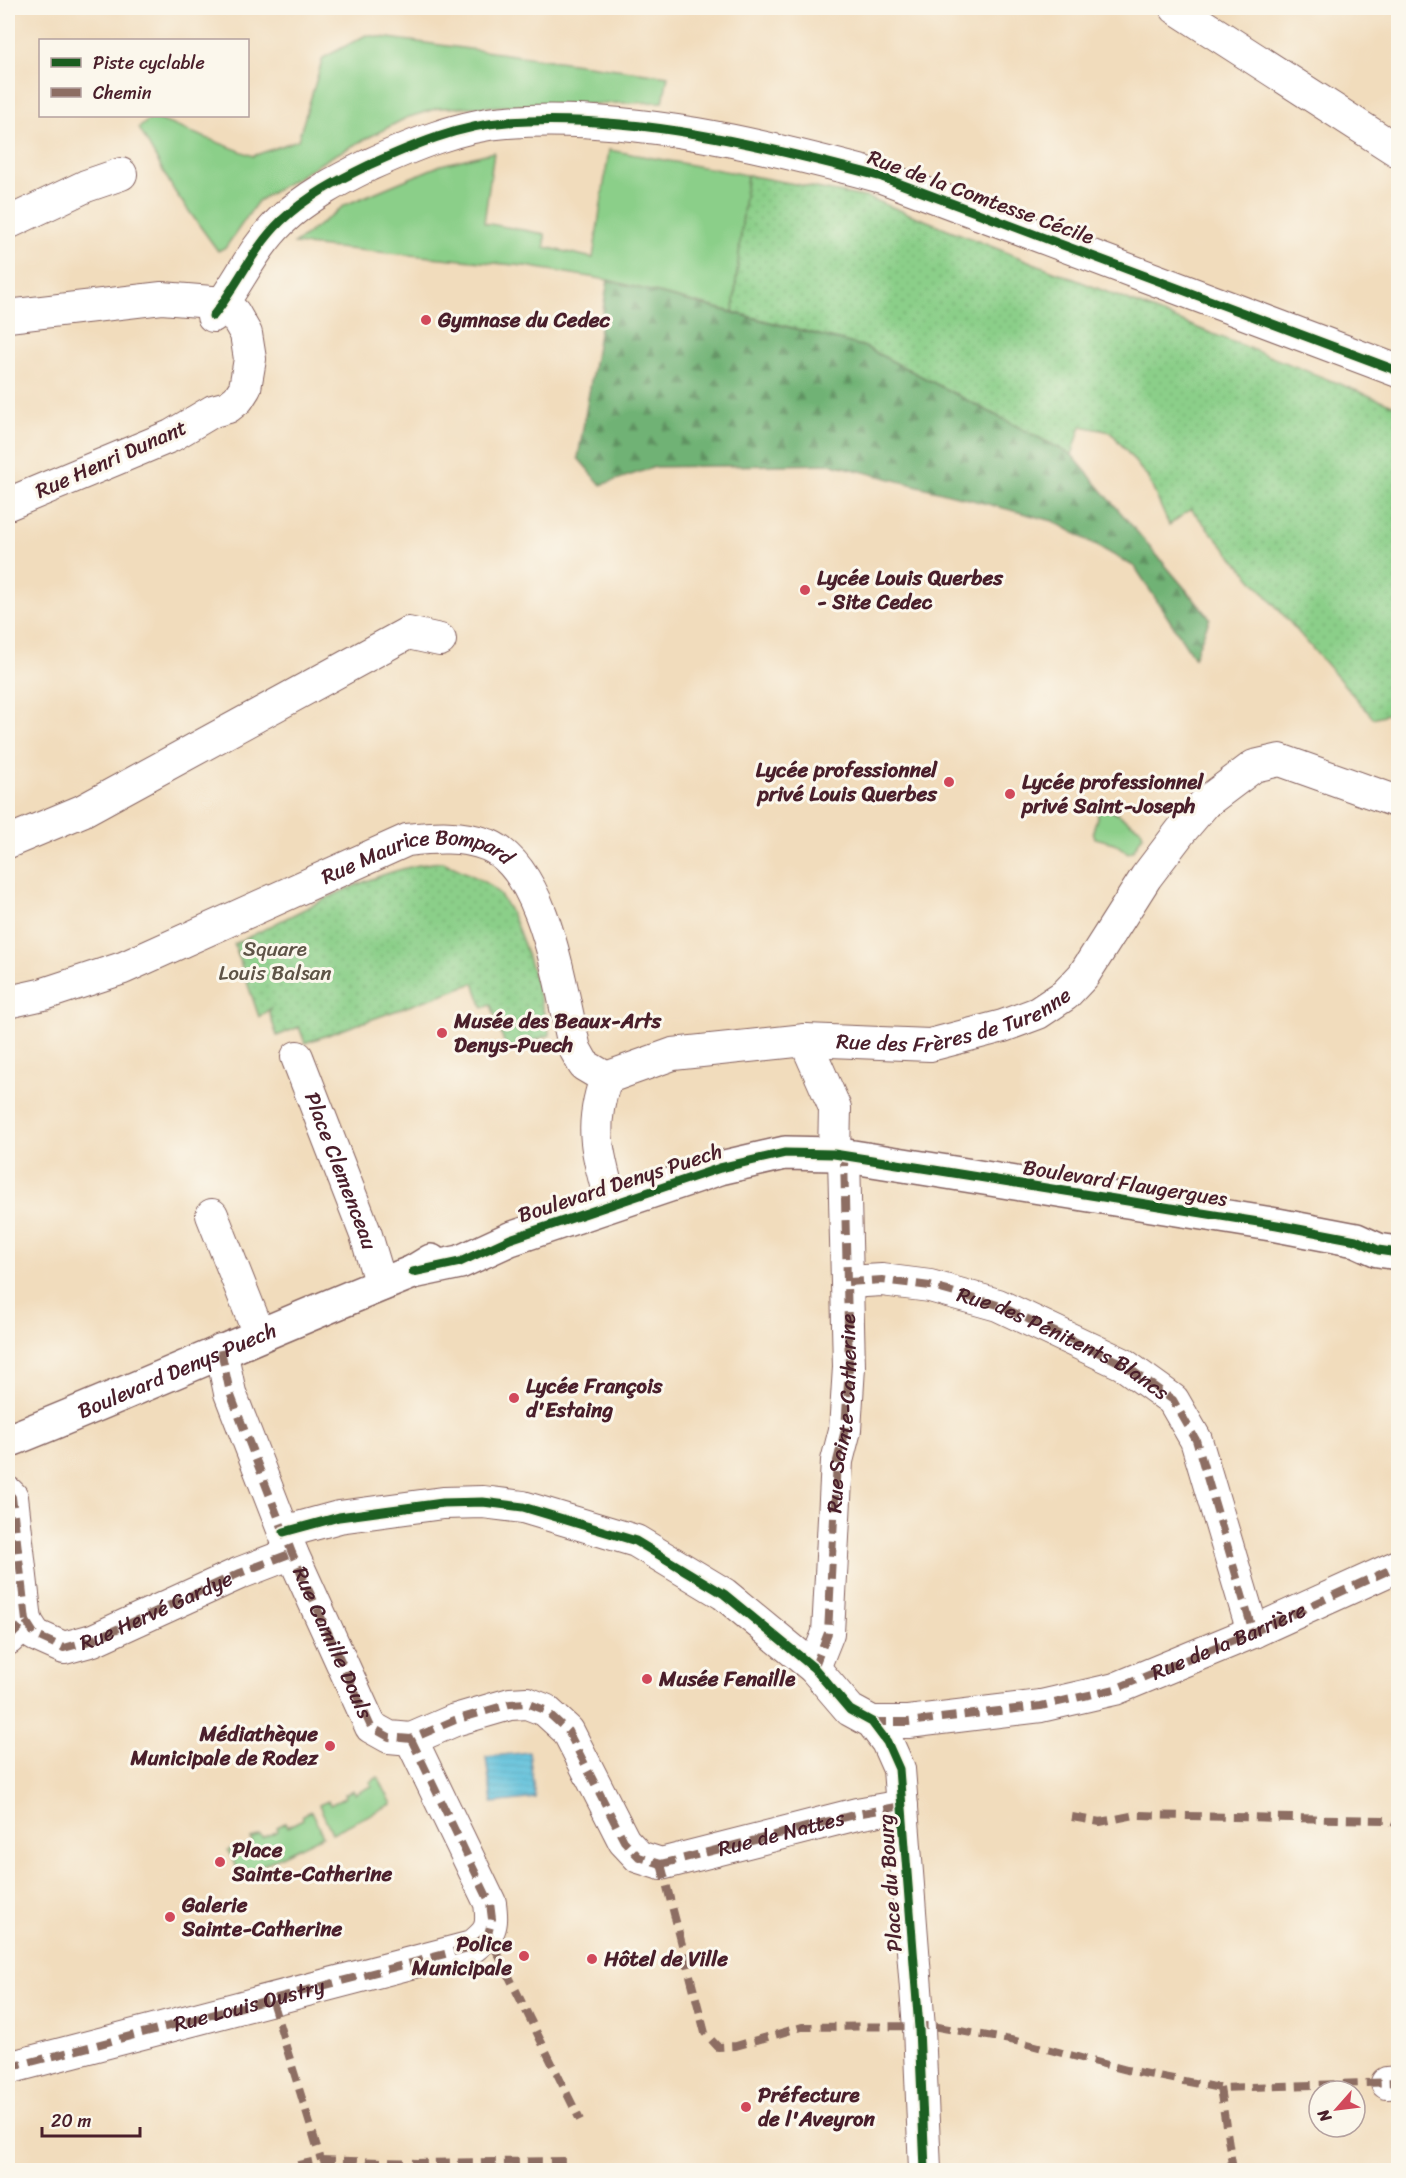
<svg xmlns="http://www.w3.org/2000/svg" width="1406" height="2178" font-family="Sriracha,sans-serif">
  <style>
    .grass { fill: url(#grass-dots); stroke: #6a775a; stroke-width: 1.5 }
    .forest { fill: url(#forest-firs); stroke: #5d6850; stroke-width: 1.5 }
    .garden { fill: #8bcf89; stroke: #6a775a; stroke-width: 1.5 }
    .water { fill: url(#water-rules); stroke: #547084; stroke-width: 1.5 }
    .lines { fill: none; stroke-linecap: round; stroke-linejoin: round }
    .street-casing { stroke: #84615e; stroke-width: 34 }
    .secondary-casing { stroke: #84615e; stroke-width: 36 }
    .street { stroke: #fff; stroke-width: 32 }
    .secondary { stroke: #fff; stroke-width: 33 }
    .quiet { stroke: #8d6e63; stroke-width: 8; stroke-dasharray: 15 8; stroke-linecap: butt }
    .cycleway-casing { stroke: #fbf7ec; stroke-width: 13 }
    .cycleway { stroke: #1b5e20; stroke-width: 9 }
    .poi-dot { fill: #d1495b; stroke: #fbf7ec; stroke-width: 2 }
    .labels { text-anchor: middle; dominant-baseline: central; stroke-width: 6; stroke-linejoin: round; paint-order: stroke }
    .street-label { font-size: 21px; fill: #4a1f2b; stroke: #fbf7ec }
    .poi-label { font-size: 21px; font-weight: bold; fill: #4a1f2b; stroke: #fbf7ec; text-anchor: start }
    .park-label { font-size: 21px; fill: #5e5447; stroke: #fbf7ec }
  </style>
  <defs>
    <pattern id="grass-dots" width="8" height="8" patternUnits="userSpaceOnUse" patternTransform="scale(1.5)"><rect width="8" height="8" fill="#8bcf89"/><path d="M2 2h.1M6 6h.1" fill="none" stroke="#79b176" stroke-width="1.8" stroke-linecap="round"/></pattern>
    <pattern id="forest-firs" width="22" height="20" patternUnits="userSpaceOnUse" patternTransform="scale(1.5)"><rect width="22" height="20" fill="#70b275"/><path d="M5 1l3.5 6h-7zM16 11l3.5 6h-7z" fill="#5e9060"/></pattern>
    <pattern id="water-rules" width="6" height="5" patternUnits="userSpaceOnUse" patternTransform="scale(1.5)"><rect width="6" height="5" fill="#5ec1dc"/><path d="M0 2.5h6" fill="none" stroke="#53a5bd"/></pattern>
  </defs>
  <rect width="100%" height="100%" fill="#fbf7ec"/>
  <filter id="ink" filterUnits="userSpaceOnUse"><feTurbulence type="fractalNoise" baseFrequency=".0167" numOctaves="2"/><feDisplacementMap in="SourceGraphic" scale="12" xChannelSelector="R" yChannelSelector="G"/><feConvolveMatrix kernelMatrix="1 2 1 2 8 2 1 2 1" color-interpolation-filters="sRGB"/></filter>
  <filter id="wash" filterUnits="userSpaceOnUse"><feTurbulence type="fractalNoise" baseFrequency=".008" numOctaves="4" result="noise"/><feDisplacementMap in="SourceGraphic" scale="24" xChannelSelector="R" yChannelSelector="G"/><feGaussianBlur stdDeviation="1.35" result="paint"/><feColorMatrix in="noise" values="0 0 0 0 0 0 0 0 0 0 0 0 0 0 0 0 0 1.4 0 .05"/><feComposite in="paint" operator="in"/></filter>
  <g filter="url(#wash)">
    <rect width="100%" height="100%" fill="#f1dcbc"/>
    <path class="grass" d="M747,175l122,23 529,209v304l-25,7 -182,-209 -22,16 -21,-47 -37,-46 -30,-6 -9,29 -207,-108 -132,-35z
      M443,862c16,8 36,15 50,26 27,21 47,113 57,147l-43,15 -16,-45 -8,3 -9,-25 -169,60 -6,-16 -22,9 -8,-24 2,-4 -12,9 -25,-73c60,-28 144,-79 209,-82z"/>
    <path class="forest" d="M608,280l257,67 207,108 138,163 -16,40 -59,-91 -82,-46 -220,-57 -178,3 -54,18 -23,-27z"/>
    <path class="garden" d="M366,35l302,41 -5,26 -225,6 -32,10 -75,39 -73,44 -32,46 -8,4 -43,-59 -36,-64 13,-11 101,39 45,-16 25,-82z
      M609,150l138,25 -14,137 -125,-32 -83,-14 -231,-22 51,-39 96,-40 53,-13 -10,71 61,11v13l48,11z
      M1101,804l40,25 2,6 -10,16 -5,2 -14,-10 -19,-5 -2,-7z
      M378,1777l14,27 -60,29 -13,-28 9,-4 2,4 16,-8 -1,-3 8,-4 2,4 17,-8 -2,-4z
      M311,1811l12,25 -83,40 -12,-26 6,-3 2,4 16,-8 -1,-4 9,-4 2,3 16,-7 -1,-4 8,-4 2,4 16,-8 -1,-4z"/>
    <path class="water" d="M529,1752l6,46 -43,5 -6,-46z"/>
  </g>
  <g filter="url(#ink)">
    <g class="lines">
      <g class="street-casing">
        <g id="street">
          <path d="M1176,8l222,143"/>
          <path d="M8,223l78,-37 35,-12"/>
          <path d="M8,316l154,-18 62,5 10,10 12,21 4,25 -5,29 -7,11 -10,8 -15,4 -42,25 -163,68"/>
          <path d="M213,316c25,-31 39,-67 68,-95 25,-24 57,-41 88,-56 42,-19 91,-40 138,-43 124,-9 256,23 375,55l516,194"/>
          <path d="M8,842l74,-31 326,-178 32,7"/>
          <path id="s1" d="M8,1002l36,-8 79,-26 284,-128c27,-3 55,-5 81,5 59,25 73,149 87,204l9,16 22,13"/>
          <path d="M805,1040l30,68 -1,46"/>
          <path id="s2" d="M297,1057l69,178 15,50"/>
          <path id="s3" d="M606,1078l67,-24 132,-14 125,5 73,-19 35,-13 27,-18 18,-19 63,-99 35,-46 24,-28 49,-37 26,-6 118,42"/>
          <path d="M606,1078c-18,52 -8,74 5,126"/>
          <path d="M212,1215l47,119"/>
          <path id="s4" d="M848,1282l34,-2 48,6 68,19 125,59 50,36 23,40 57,192"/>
          <path id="s5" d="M221,1350l9,43 62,160 79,174 18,10 22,2 44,-19 55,-16 17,-1 18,7 23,21 56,110 15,16 22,7 196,-50 45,-8"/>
          <path d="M8,1493l4,4 14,124 -18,18"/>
          <path d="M284,1532l55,-15 104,-14 40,-1 40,5 113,34 88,53 90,74 36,42 22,12 15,20 12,27 20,259 6,142"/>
          <path id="s6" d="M26,1621l9,14 29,13 29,-8 147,-67 52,-20"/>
          <path id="s7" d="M814,1668l14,-35 9,-172 8,-31 4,-63 -5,-211"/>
          <path d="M872,1722h36l133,-16 74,-17 138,-57 145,-66"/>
          <path id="s8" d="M8,2068l464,-121c19,-15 21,-19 18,-44l-79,-164"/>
          <path d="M1387,2083l11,-1"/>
        </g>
      </g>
      <g class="secondary-casing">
        <g id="secondary">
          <path d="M413,1272l47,-10 50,-23 210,-71 65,-15 49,1 32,5 411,66 79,15 22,10 20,3"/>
          <path id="s9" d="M8,1441c136,-54 269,-115 405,-169l18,-11"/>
        </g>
      </g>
      <use href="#street" class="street"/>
      <use href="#secondary" class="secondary"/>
      <g class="quiet">
        <path d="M848,1282l34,-2 48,6 68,19 125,59 50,36 23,40 57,192"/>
        <path d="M221,1350l9,43 62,160 79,174 18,10 22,2 44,-19 55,-16 17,-1 18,7 23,21 56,110 15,16 22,7"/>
        <path d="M8,1493l4,4 14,124 -18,18"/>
        <path d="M26,1621l9,14 29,13 29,-8 147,-67 52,-20"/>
        <path d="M814,1668l14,-35 9,-172 8,-31 4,-63 -5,-211"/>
        <path id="s10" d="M872,1722h36l133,-16 74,-17 138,-57 145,-66"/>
        <path d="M411,1739l79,164 2,16 -4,15 92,186"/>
        <path d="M1072,1817l28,5 35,-7 253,5 10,5"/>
        <path d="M661,1864l44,169 13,14 18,-1 66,-19 130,-1 84,15 111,29 93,18 178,-6"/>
        <path id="s11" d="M661,1864l196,-50 45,-8"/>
        <path d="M272,2001l49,159"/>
        <path d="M8,2068l464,-121 16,-13"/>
        <path d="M1220,2088l13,82"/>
        <path d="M275,2170l46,-10 95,3 152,-2"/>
      </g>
      <g class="cycleway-casing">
        <path id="cycleway" d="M213,316c25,-31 39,-67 68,-95 25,-24 57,-41 88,-56 42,-19 91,-40 138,-43 124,-9 256,23 375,55l516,194
          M413,1272l47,-10 50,-23 210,-71 65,-15 49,1 32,5 411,66 79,15 22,10 20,3
          M284,1532l55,-15 104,-14 40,-1 40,5 113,34 88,53 90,74 36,42 22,12 15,20 12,27 20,259 6,142"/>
      </g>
      <use href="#cycleway" class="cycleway"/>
    </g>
  </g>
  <g class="poi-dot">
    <circle cx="426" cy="320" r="6"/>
    <circle cx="805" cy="590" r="6"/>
    <circle cx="949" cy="782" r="6"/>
    <circle cx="1010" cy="794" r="6"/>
    <circle cx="442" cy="1033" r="6"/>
    <circle cx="514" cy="1398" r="6"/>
    <circle cx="647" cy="1679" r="6"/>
    <circle cx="330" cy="1746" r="6"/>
    <circle cx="220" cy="1862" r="6"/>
    <circle cx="170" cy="1917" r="6"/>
    <circle cx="524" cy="1956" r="6"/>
    <circle cx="592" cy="1959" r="6"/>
    <circle cx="746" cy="2107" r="6"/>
  </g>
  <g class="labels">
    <g class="street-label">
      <text transform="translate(981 197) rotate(20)">Rue de la Comtesse Cécile</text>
      <text transform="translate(111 459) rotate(-24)">Rue Henri Dunant</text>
      <text stroke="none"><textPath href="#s1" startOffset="440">Rue Maurice Bompard</textPath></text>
      <text stroke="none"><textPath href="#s3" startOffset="357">Rue des Frères de Turenne</textPath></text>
      <text stroke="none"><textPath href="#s2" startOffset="122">Place Clemenceau</textPath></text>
      <text transform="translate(620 1183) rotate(-18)">Boulevard Denys Puech</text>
      <text transform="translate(1125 1183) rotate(9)">Boulevard Flaugergues</text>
      <text stroke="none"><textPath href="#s4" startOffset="228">Rue des Pénitents Blancs</textPath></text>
      <text stroke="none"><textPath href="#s9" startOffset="183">Boulevard Denys Puech</textPath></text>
      <text stroke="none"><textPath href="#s7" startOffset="258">Rue Sainte-Catherine</textPath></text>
      <text stroke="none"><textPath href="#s6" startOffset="148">Rue Hervé Gardye</textPath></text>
      <text stroke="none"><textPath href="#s10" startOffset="369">Rue de la Barrière</textPath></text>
      <text stroke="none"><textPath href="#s5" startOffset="314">Rue Camille Douls</textPath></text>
      <text stroke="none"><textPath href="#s11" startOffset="124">Rue de Nattes</textPath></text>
      <text transform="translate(890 1883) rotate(-94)">Place du Bourg</text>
      <text stroke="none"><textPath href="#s8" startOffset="249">Rue Louis Oustry</textPath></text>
    </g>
    <g class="poi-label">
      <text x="438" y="320">Gymnase du Cedec</text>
      <text x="817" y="578">Lycée Louis Querbes<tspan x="817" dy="24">- Site Cedec</tspan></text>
      <text x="937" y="770" text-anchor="end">Lycée professionnel<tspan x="937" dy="24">privé Louis Querbes</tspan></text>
      <text x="1022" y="782">Lycée professionnel<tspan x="1022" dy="24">privé Saint-Joseph</tspan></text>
      <text x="454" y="1021">Musée des Beaux-Arts<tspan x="454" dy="24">Denys-Puech</tspan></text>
      <text x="526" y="1386">Lycée François<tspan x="526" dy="24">d'Estaing</tspan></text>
      <text x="659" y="1679">Musée Fenaille</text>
      <text x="318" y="1734" text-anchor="end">Médiathèque<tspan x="318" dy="24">Municipale de Rodez</tspan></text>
      <text x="232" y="1850">Place<tspan x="232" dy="24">Sainte-Catherine</tspan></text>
      <text x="182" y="1905">Galerie<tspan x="182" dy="24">Sainte-Catherine</tspan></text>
      <text x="512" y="1944" text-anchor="end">Police<tspan x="512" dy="24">Municipale</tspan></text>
      <text x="604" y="1959">Hôtel de Ville</text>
      <text x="758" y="2095">Préfecture<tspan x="758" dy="24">de l'Aveyron</tspan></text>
    </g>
    <g class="park-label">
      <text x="275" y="949">Square<tspan x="275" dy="24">Louis Balsan</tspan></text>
    </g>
  </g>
  <rect width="1406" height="2178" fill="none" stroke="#fbf7ec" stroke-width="30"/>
  <rect x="39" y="39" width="210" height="78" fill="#fbf7ec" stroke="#b4a19f" stroke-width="1.5"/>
  <rect x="51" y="58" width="30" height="9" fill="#1b5e20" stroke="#b4a19f" stroke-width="1.5"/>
  <text x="93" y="69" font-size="18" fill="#4a1f2b">Piste cyclable</text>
  <rect x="51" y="88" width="30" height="9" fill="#8d6e63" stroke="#b4a19f" stroke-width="1.5"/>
  <text x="93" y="99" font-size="18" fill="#4a1f2b">Chemin</text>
  <g transform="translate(1337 2109) rotate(242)"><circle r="28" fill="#fbf7ec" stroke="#b4a19f" stroke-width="1.5"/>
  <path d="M0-4.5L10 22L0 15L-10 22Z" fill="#d1495b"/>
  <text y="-9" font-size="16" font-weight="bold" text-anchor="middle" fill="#4a1f2b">N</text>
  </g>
  <path d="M42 2127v9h98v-9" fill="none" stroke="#4a1f2b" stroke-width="3"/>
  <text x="51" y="2127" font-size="18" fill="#4a1f2b" stroke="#fbf7ec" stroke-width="4.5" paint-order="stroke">20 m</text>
</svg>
